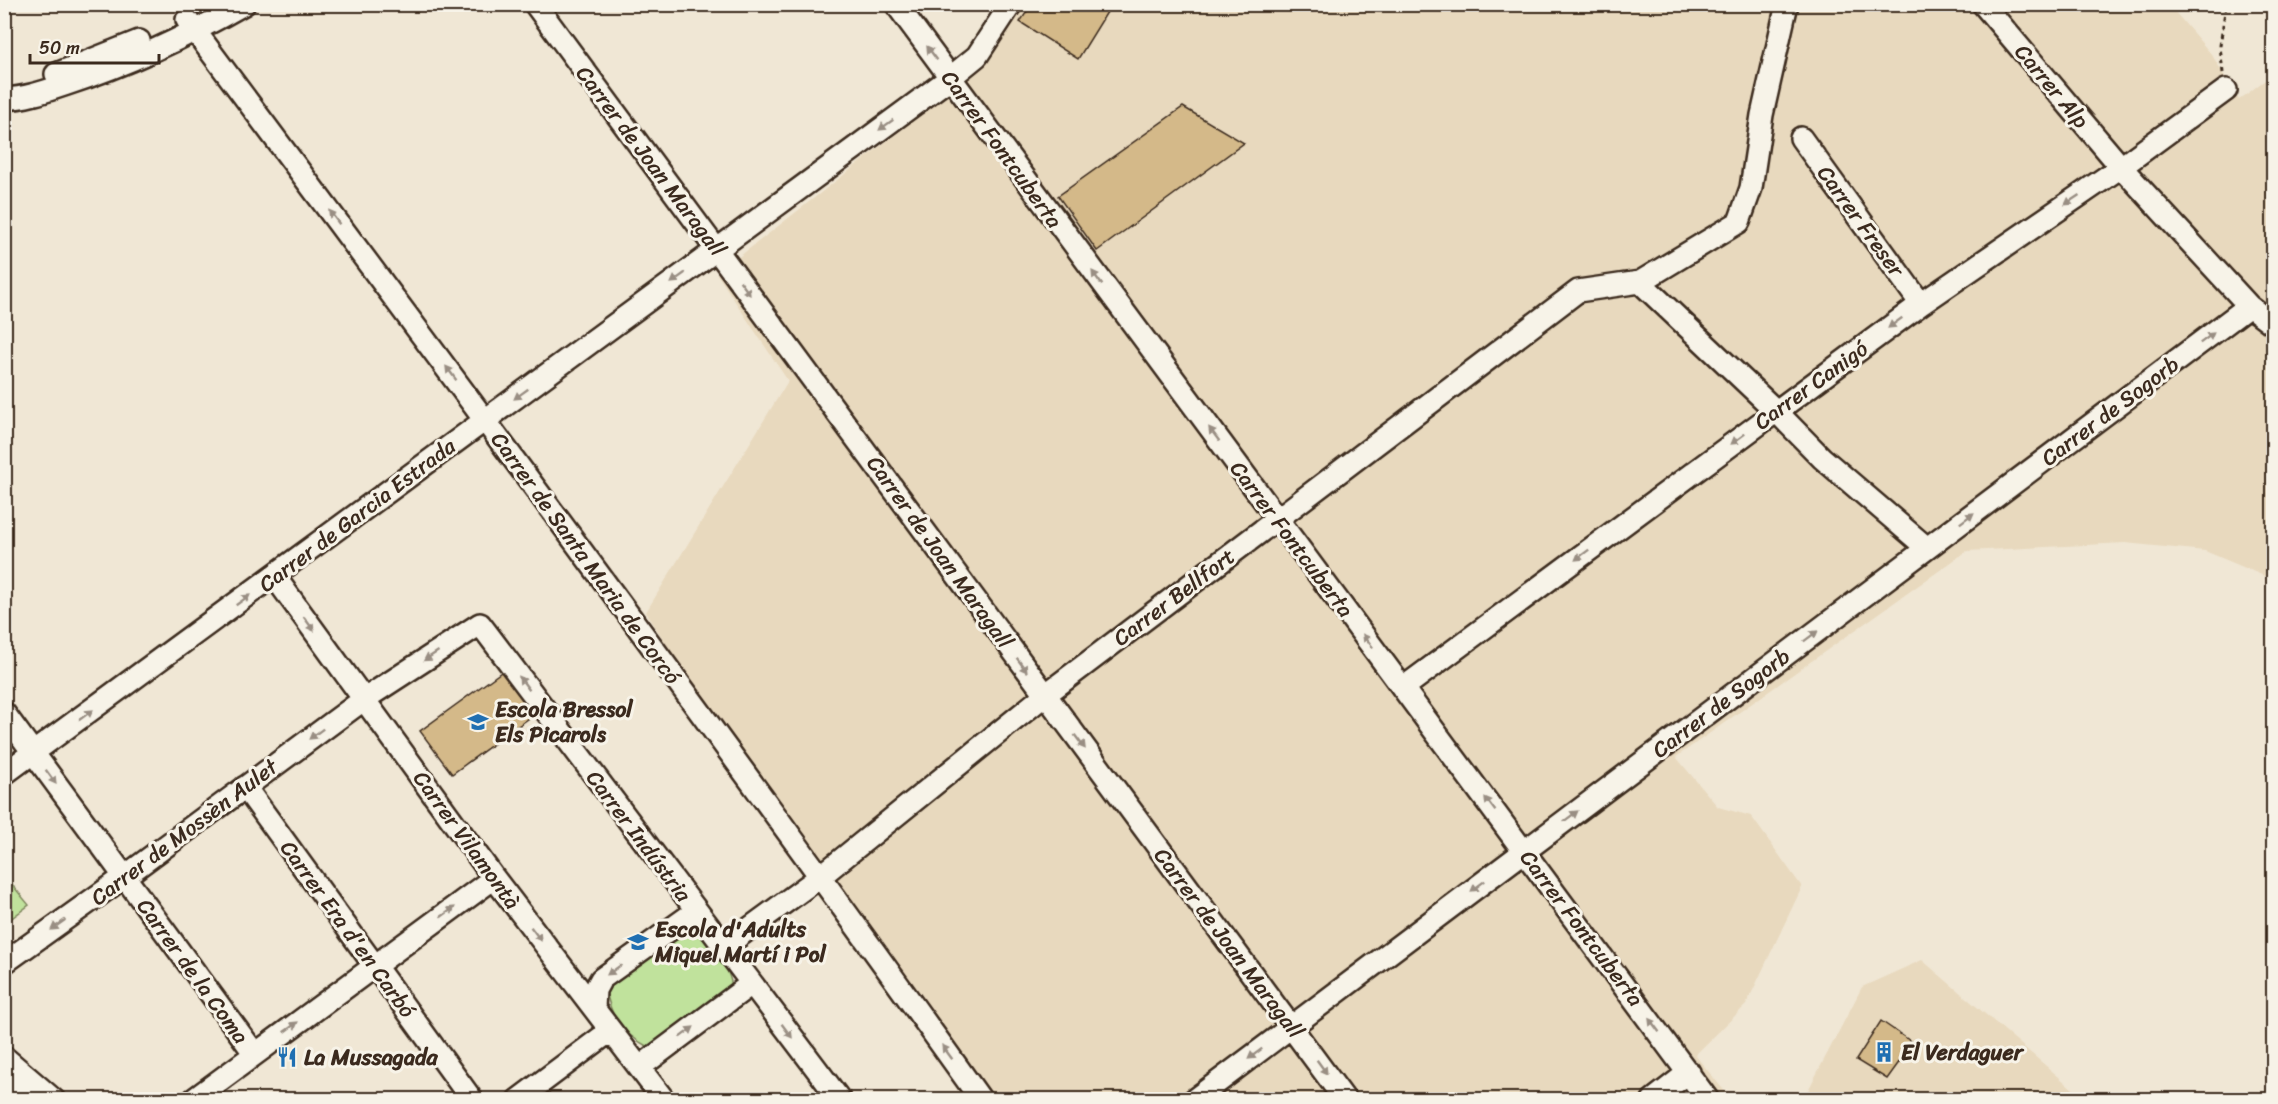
<svg xmlns="http://www.w3.org/2000/svg" width="2278" height="1104" font-family="Sriracha,sans-serif">
  <style>
    .built { fill: #e8d9be }
    .green { fill: #c0e29c; stroke: #7e865d; stroke-width: 1.5 }
    .building { fill: #d4b989; stroke: #3b2a1e; stroke-width: 1.5 }
    .lines { fill: none; stroke-linecap: round; stroke-linejoin: round }
    .minor-casing { stroke: #3b2a1e; stroke-width: 26 }
    .path { stroke: #3b2a1e; stroke-width: 3; stroke-dasharray: 4.5 4.5; stroke-linecap: butt }
    .minor { stroke: #f7f3e8; stroke-width: 21 }
    .oneway { fill: #998e83 }
    .labels { text-anchor: middle; dominant-baseline: central; stroke-width: 6; stroke-linejoin: round; paint-order: stroke }
    .street-label { font-size: 22px; fill: #3b2a1e; stroke: #f7f3e8 }
    .poi-label { font-size: 22px; font-weight: bold; fill: #3b2a1e; stroke: #f7f3e8; text-anchor: start }
  </style>
  <rect width="100%" height="100%" fill="#f0e7d5"/>
  <filter id="ink" filterUnits="userSpaceOnUse"><feTurbulence type="fractalNoise" baseFrequency=".0167" numOctaves="2"/><feDisplacementMap in="SourceGraphic" scale="12" xChannelSelector="R" yChannelSelector="G"/><feConvolveMatrix kernelMatrix="1 2 1 2 8 2 1 2 1" color-interpolation-filters="sRGB"/></filter>
  <g filter="url(#ink)">
    <path class="built" d="M1020,5h1149l43,50 27,45 34,-26v498l-4,6 -64,-27 -80,-8 -158,8 -291,206 42,50 33,9 51,71 -56,118 -51,50 36,44h-746l-304,-431 -35,-56 142,-231 -71,-107 225,-176 43,-39z
      M1922,960l151,129 9,10 -279,1 59,-113z"/>
    <path class="green" d="M4,875l25,30 -24,18h-1z
      M685,927c30,16 40,29 48,62l-83,59c-30,-16 -39,-29 -45,-62z"/>
    <path class="building" d="M1032,4h80l-34,55 -58,-37z
      M1183,107l61,36 -147,108 -39,-55z
      M504,670l32,43 -84,61 -32,-43z
      M1881,1021l32,22 -26,36 -31,-19z"/>
    <g class="lines">
      <g class="minor-casing">
        <path id="minor" d="M535,4l810,1096
          M896,4l812,1096
          M1983,4l138,163 128,139 25,19
          M187,20c267,358 534,716 794,1080
          M56,74l83,-33
          M4,99c23,-1 42,-8 63,-15 62,-20 121,-48 177,-80
          M1801,138l120,166
          M1640,282l136,129 46,47 105,90
          M275,577l219,301 170,222
          M1403,688l518,-384 200,-137 105,-77
          M4,713l251,341
          M4,774l946,-696 27,-22 34,-52
          M245,787l227,313
          M724,947l97,-71 224,-181 533,-404 62,-9 99,-60 12,-34 11,-73 25,-111
          M4,963l120,-86 239,-177 117,-76 360,476
          M594,1008l1,-18 6,-11 95,-68
          M4,1057l50,43
          M640,1067l111,-83
          M4,1081l22,19
          M193,1100l301,-222
          M518,1100l92,-69
          M1194,1100l1055,-794
          M1653,1100l36,-28"/>
      </g>
      <path class="path" d="M2223,73l-3,-27 6,-42"/>
      <use href="#minor" class="minor"/>
    </g>
    <defs><path id="oneway-solid" d="M-6-.8H1V-3.2L6.5 0L1 3.2V.8H-6Z" transform="scale(1.5)"/></defs>
    <g class="oneway">
      <use href="#oneway-solid" transform="translate(932 53) rotate(-127)"/>
      <use href="#oneway-solid" transform="translate(886 125) rotate(144)"/>
      <use href="#oneway-solid" transform="translate(2072 200) rotate(146)"/>
      <use href="#oneway-solid" transform="translate(334 217) rotate(-127)"/>
      <use href="#oneway-solid" transform="translate(678 278) rotate(144)"/>
      <use href="#oneway-solid" transform="translate(1097 278) rotate(-126)"/>
      <use href="#oneway-solid" transform="translate(745 288) rotate(54)"/>
      <use href="#oneway-solid" transform="translate(1895 323) rotate(144)"/>
      <use href="#oneway-solid" transform="translate(2207 338) rotate(-37)"/>
      <use href="#oneway-solid" transform="translate(451 373) rotate(-127)"/>
      <use href="#oneway-solid" transform="translate(521 394) rotate(144)"/>
      <use href="#oneway-solid" transform="translate(1214 434) rotate(-127)"/>
      <use href="#oneway-solid" transform="translate(1738 439) rotate(143)"/>
      <use href="#oneway-solid" transform="translate(1967 518) rotate(-37)"/>
      <use href="#oneway-solid" transform="translate(1582 555) rotate(143)"/>
      <use href="#oneway-solid" transform="translate(243 600) rotate(-36)"/>
      <use href="#oneway-solid" transform="translate(309 624) rotate(54)"/>
      <use href="#oneway-solid" transform="translate(1811 636) rotate(-37)"/>
      <use href="#oneway-solid" transform="translate(1368 641) rotate(-127)"/>
      <use href="#oneway-solid" transform="translate(431 656) rotate(147)"/>
      <use href="#oneway-solid" transform="translate(1022 665) rotate(54)"/>
      <use href="#oneway-solid" transform="translate(524 683) rotate(-127)"/>
      <use href="#oneway-solid" transform="translate(86 715) rotate(-36)"/>
      <use href="#oneway-solid" transform="translate(316 734) rotate(143)"/>
      <use href="#oneway-solid" transform="translate(1080 742) rotate(53)"/>
      <use href="#oneway-solid" transform="translate(51 777) rotate(54)"/>
      <use href="#oneway-solid" transform="translate(1490 804) rotate(-127)"/>
      <use href="#oneway-solid" transform="translate(1571 816) rotate(-37)"/>
      <use href="#oneway-solid" transform="translate(1478 886) rotate(143)"/>
      <use href="#oneway-solid" transform="translate(448 912) rotate(-36)"/>
      <use href="#oneway-solid" transform="translate(58 925) rotate(144)"/>
      <use href="#oneway-solid" transform="translate(536 934) rotate(53)"/>
      <use href="#oneway-solid" transform="translate(614 970) rotate(145)"/>
      <use href="#oneway-solid" transform="translate(1654 1025) rotate(-127)"/>
      <use href="#oneway-solid" transform="translate(291 1027) rotate(-36)"/>
      <use href="#oneway-solid" transform="translate(787 1031) rotate(53)"/>
      <use href="#oneway-solid" transform="translate(687 1032) rotate(-37)"/>
      <use href="#oneway-solid" transform="translate(947 1052) rotate(-126)"/>
      <use href="#oneway-solid" transform="translate(1255 1054) rotate(143)"/>
      <use href="#oneway-solid" transform="translate(1322 1067) rotate(54)"/>
    </g>
  </g>
  <defs>
    <g id="school-bare" transform="scale(1.62)"><path d="M0-5L7-2L0 1L-7-2ZM-4 1L0 2.5L4 1V4Q0 6-4 4Z" fill="#1f6fb2" stroke="#f7f3e8" stroke-width="2.5" paint-order="stroke"/></g>
    <g id="building-bare" transform="scale(1.62)"><path d="M-4-6H4V6H1V3H-1V6H-4ZM-2.5-4.3h1.7v1.8h-1.7ZM.8-4.3h1.7v1.8H.8ZM-2.5-1h1.7V.8h-1.7ZM.8-1h1.7V.8H.8Z" fill="#1f6fb2" stroke="#f7f3e8" stroke-width="2.5" paint-order="stroke"/></g>
    <g id="restaurant-bare" transform="scale(1.62)"><path d="M-5-6h1v4h1v-4h1v4h1v-4h1v5L-1.5 .5V6h-2V.5L-5-1ZM5-6V6H3V1.5H1.5Q1.5-4 5-6Z" fill="#1f6fb2" stroke="#f7f3e8" stroke-width="2.5" paint-order="stroke"/></g>
  </defs>
  <g fill-rule="evenodd">
    <use href="#school-bare" x="478" y="722"/>
    <use href="#school-bare" x="638" y="942"/>
    <use href="#building-bare" x="1884" y="1052"/>
    <use href="#restaurant-bare" x="287" y="1057"/>
  </g>
  <g class="labels">
    <g class="street-label">
      <text transform="translate(2052 86) rotate(50)">Carrer Alp</text>
      <text transform="translate(1002 149) rotate(54)">Carrer Fontcuberta</text>
      <text transform="translate(651 161) rotate(53)">Carrer de Joan Maragall</text>
      <text transform="translate(1861 221) rotate(54)">Carrer Freser</text>
      <text transform="translate(1811 385) rotate(-36)">Carrer Canigó</text>
      <text transform="translate(2110 411) rotate(-37)">Carrer de Sogorb</text>
      <text transform="translate(357 515) rotate(-37)">Carrer de Garcia Estrada</text>
      <text transform="translate(1292 539) rotate(53)">Carrer Fontcuberta</text>
      <text transform="translate(940 552) rotate(54)">Carrer de Joan Maragall</text>
      <text transform="translate(586 558) rotate(54)">Carrer de Santa Maria de Corcó</text>
      <text transform="translate(1174 597) rotate(-37)">Carrer Bellfort</text>
      <text transform="translate(1721 703) rotate(-37)">Carrer de Sogorb</text>
      <text transform="translate(184 832) rotate(-37)">Carrer de Mossèn Aulet</text>
      <text transform="translate(639 836) rotate(53)">Carrer Indústria</text>
      <text transform="translate(467 840) rotate(54)">Carrer Vilamontà</text>
      <text transform="translate(1582 928) rotate(53)">Carrer Fontcuberta</text>
      <text transform="translate(348 929) rotate(54)">Carrer Era d'en Carbó</text>
      <text transform="translate(1229 943) rotate(53)">Carrer de Joan Maragall</text>
      <text transform="translate(193 971) rotate(54)">Carrer de la Coma</text>
    </g>
    <g class="poi-label">
      <text x="495" y="709">Escola Bressol<tspan x="495" dy="25">Els Picarols</tspan></text>
      <text x="655" y="929">Escola d'Adults<tspan x="655" dy="25">Miquel Martí i Pol</tspan></text>
      <text x="1901" y="1052">El Verdaguer</text>
      <text x="304" y="1057">La Mussagada</text>
    </g>
  </g>
  <rect width="2278" height="1104" fill="none" stroke="#f7f3e8" stroke-width="24"/>
  <rect x="12" y="12" width="2254" height="1080" fill="none" stroke="#3b2a1e" stroke-width="2" filter="url(#ink)"/>
  <path d="M30 54v9h129v-9" fill="none" stroke="#3b2a1e" stroke-width="3"/>
  <text x="39" y="54" font-size="18" fill="#3b2a1e" stroke="#f7f3e8" stroke-width="4.5" paint-order="stroke">50 m</text>
</svg>
